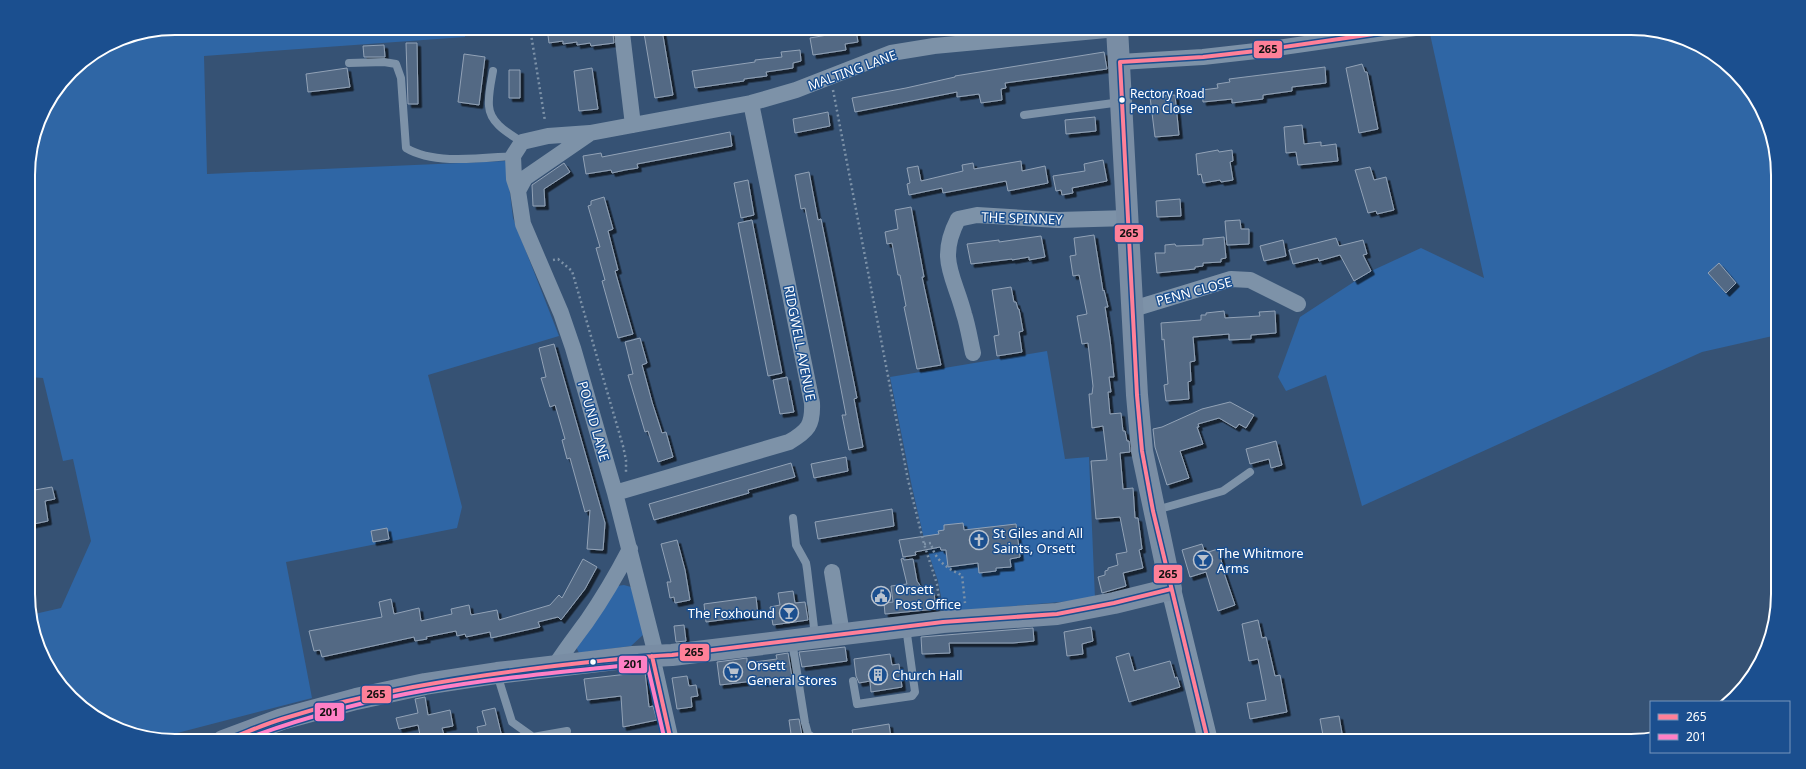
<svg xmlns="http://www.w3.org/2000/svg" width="1806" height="769" font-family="'Noto Sans',sans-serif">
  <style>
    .green { fill: #2f66a5 }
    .building { fill: #526984; stroke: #92a2b6; filter: url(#shadow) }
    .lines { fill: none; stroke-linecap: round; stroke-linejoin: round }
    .path { stroke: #7d92a8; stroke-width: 2.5; stroke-dasharray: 2 3; stroke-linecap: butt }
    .service { stroke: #7d92a8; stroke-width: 8 }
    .minor { stroke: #7d92a8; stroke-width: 16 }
    .tertiary { stroke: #7d92a8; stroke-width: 20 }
    .secondary { stroke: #798da4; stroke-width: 22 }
    .bus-1-casing { stroke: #1b4f8f; stroke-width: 7 }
    .bus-2-casing { stroke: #1b4f8f; stroke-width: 7 }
    .bus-1 { stroke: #ff8098; stroke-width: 4 }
    .bus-2 { stroke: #ff80c5; stroke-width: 4 }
    .bus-dot { fill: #fff; stroke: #1b4f8f; stroke-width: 1.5 }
    .labels { text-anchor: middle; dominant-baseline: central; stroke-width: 3; stroke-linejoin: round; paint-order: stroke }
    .bus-label { font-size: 12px; fill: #fff; stroke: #1b4f8f; text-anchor: start }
    .street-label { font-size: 13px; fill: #fff; stroke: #1b4f8f }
    .poi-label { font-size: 13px; fill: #fff; stroke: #1b4f8f; text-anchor: start }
    .rim { fill: none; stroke: #fff; stroke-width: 2 }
    .line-badge { stroke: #1b4f8f; stroke-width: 1.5 }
    .pale-badge-label { font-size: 11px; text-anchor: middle; font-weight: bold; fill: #111 }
  </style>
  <defs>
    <filter id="shadow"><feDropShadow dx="3.5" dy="3.5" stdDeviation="0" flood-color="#0009"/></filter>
  </defs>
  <rect width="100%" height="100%" fill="#365274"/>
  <path class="green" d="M175,28h291l-1,9 -261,19 3,118 299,-13 7,57 46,118 -131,39 34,132 -5,21 -171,34 26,136 -154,40 -39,-8 -33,-19 -28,-27 -19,-33 -9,-36 31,-7 30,-67 -18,-82 -10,2 -20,-83 -14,-1 -1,-212 15,-55 35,-45 41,-26z
    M1466,28h165l56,11 33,19 28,27 19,33 10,38v179l-75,17 -340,154 -36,-131 -40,16 -8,-14 22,-60 69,-45 52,-24 63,30 -54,-244z
    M1047,351l18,108 24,-2 6,142 -151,13 -6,-31 -13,-38 -13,-56 -22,-110z
    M624,585l7,2 13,47 -13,12 -52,7 -2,-4v-6l40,-57z"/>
  <path class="building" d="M547,28h67l-1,6 1,9 -23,3 -1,-3 -13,2v-3l-14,2v-3l-14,2z
    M662,30l11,65 -18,3 -11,-65z
    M856,30l2,12 -13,2 1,6 -33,5 -3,-17z
    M406,43h11l1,61h-10z
    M384,45l1,12h-21l-1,-11z
    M800,50l1,11 -8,2v5l-27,4 1,4 -23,3v2l-49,7 -3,-17 63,-9v-2l27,-3 -1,-5z
    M1104,52l3,17 -102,14 1,5 -5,1 1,11 -21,3 -2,-9 -22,3v-5l-102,20 -3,-14 54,-10 49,-11v-1z
    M464,54l21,3 -6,48 -21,-3z
    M1362,64l3,8h2l11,57 -19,4 -13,-65z
    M1325,67l1,16 -34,4v4l-29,4v4l-31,4v-4l-29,3 -1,-12 16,-2 -1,-4 13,-2 -1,-3z
    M347,68l3,19 -42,5 -2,-18z
    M592,68l6,41 -19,2 -5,-40z
    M509,70h11v28h-11z
    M1175,95l4,40 -24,2 -5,-40z
    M828,112l2,14 -35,7 -2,-14z
    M1095,117l1,14 -30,3 -1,-14z
    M1302,125l2,19 17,-2v4l15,-2 2,17 -40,4 -2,-13 -10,1 -2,-26z
    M730,132l2,14 -95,18 1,4 -13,2 -13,3 -1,-3 -25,4 -3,-18 18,-3 1,4z
    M1218,150l1,2 13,-2 1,11 -3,1 3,18 -12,2 -1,-2 -17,3 -2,-9 -3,1 -2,-21z
    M1103,160l4,21 -35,7 1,5 -11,2 -1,-5 -5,1 -3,-15 32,-5 -1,-7z
    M1021,161l1,10 23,-5 3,17 -40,8 -2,-10 -63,12 -1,-5 -33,7 -2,-11 3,-1 -3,-15 11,-2 3,15 42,-10 -1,-6 11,-2 1,6z
    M564,163l6,9 -26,17 1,17h-12l-1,-21z
    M1370,167l4,13 12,-3 8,33 -17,4 -1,-3 -8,2 -13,-43z
    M809,172l9,48 3,-1 36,179 -3,1 9,48 -14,3 -7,-35h4l-12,-62 -29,-145 -4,1 -6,-34z
    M748,180l6,35 -13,3 -7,-35z
    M604,197l9,32 -5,2 10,39 -3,1 18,63 -15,4 -16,-57 3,-1 -9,-32 4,-1 -12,-41 3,-1v-4z
    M1180,199l1,17 -24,1 -1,-16z
    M911,207l13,70h-2l19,88 -24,4 -13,-62 2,-1 -6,-31h-2l-6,-32 -5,1 -2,-12 13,-3 -3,-19z
    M752,220l30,153 -14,3 -30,-153z
    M1240,220l1,9h8v15l-22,1 -2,-24z
    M1094,235l9,56 1,-1 4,17h-3l5,32 4,38h-5l2,15h-3l2,22 11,-1 2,18h2l2,10h2l1,11 -10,1 3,36 10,-1 2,30h3l4,31 -3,1 4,18 -20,5 3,13 -24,7 -4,-16 7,-2v-4l3,-1v-2l10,-3 -2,-11 11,-2 -7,-35 -24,2 -5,-58 16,-1 -4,-34 -11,2 -3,-34h3l1,-8 -5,-43 -6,1 -5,-28 10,-2 -8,-39 -6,1 -3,-20 6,-1 -2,-17z
    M1041,236l4,21 -16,3v-3l-17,3v-1l-41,5 -4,-20 32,-4v2z
    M1224,237l2,21 -5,1v3l-18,1v3l-8,1v2l-38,4 -2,-20h10v-8l10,-1 1,2 27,-1v-6z
    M1336,238l3,8 24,-6 4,14 -4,1 8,16 -17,10 -14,-26 -21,6 -1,-3 -25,6 -4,-14z
    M1283,240l3,16 -22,5 -4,-15z
    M1719,263l17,20 -10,10 -18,-20z
    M1011,287l3,15h2l2,7h1l4,22 -4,1 3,20 -25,4 -3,-20 5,-1 -7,-45z
    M1224,311l1,7 35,-2 -1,-4 16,-1 1,22 -25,2v4l-22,1v-6l-36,3 2,24 -5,1 1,19 -3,1 1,17 -23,2 -2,-16 4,-1 -4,-45 -2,1 -1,-17 40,-3v-5h5v-2z
    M640,338l7,25 -5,2 10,37 10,31 4,-1 7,25 -15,5 -10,-31 -3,1 -17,-57 5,-1 -8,-32z
    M554,344l51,179 -2,27 -16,-1 3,-39 -5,2 -15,-54 -3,1 -5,-19 3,-1 -9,-31 -1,-3 -5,2 -9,-29 5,-1 -7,-29z
    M787,377l7,35 -14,2 -7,-34z
    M1230,402l24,13 -8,13 -7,-4 -3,4 -17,-10 -21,6 1,3h-2l6,17 -23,7 9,27 -22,7 -12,-38 -2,-18 9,-2 40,-18z
    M1276,441l6,24 -11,3 -2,-9 -19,5 -4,-15z
    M846,457l2,14 -34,7 -3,-14z
    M791,463l4,14 -47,13 1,3 -95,27 -5,-16z
    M52,487l3,12 -10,2 3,20 -19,4v-34z
    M892,509l2,17 -76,13 -3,-17z
    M963,523l1,7 52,-6 4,33 -10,2 1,8 -15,1v3l-17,2 -1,-10 -30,4 -2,-17h-5l-1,-3 -25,5 1,3 -13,2 -4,-17 40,-6 -1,-3 6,-1v-5z
    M387,528l2,11 -16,3 -2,-11z
    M677,540l8,30 5,30 -15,3 -1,-6 -4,1 -3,-16h4l-10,-38z
    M1202,544l3,9 13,-4 5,18h-1l13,38 -17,6 -12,-39 -16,5 -8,-27z
    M903,558l1,2 9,-1 4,22 9,13 8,-1 2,16 -51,5 -1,-11 9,-1 -2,-16 16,-2 -6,-25z
    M583,559l14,8 -12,22 -24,31 -3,-3 -20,5 2,5 -49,11 -1,-6 -24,5 -1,-3 -8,2 -1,-5 -30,6 1,2 -12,2 -1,-4 -92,20 -2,-7 -6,1 -5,-20 73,-14 -3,-15 12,-3 3,15 25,-6 2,13 31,-7 -1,-5 18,-4 2,10 26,-5 2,10 51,-15 9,-10 3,3z
    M793,591l2,12 10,-1 3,18 -35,5 -3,-18 10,-2 -2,-12z
    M756,597l2,18 -52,7 -2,-18z
    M1258,620l4,18 4,-1 9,39 5,-1 7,37 -37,7 -3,-16 19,-3 -8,-41 -9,2 -7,-37z
    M684,625l2,16 -10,1 -2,-16z
    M1091,627l2,14 -11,3 1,10 -16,2 -3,-24z
    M1033,628l1,13 -21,2h-64l1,10 -28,1 -1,-17z
    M845,647l2,14 -45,6 -3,-15z
    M788,653l4,24 -29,6 -1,-3 -42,5 -3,-23 30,-4v5l30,-4 -1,-4z
    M1129,653l5,18 36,-10 5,17 2,-1 3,10 -51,15 -13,-45z
    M890,654l2,11 7,-1 3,23 -31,5 -1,-11 -11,2 -3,-7 -2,-17z
    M645,672l4,35 4,-1 4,14 -34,7 -2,-31 -34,4 -3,-21z
    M687,676l2,10 7,-1 2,11 -7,1 1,10 -15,2 -5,-31z
    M425,697l3,18 22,-5 3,16 -11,2 2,7 -23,5 -3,-15 -19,4 -3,-11 22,-5 -3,-14z
    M495,708l7,29 -22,4 -3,-14 9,-2 -4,-14z
    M1339,716l3,17 -4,1 1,7h-15l-4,-22z
    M799,719l4,22h-11l-3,-21z
    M889,724l2,14 -19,3h-18l-2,-11z"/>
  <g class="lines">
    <path class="path" d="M530,28l15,93
      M833,90l75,390 16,64 13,40 3,22
      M553,260l5,-1 14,12 51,175 3,14v14
      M924,544l7,-1c3,16 16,26 31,32l3,28"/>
    <path class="service" d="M690,28l1,3
      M349,63l35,-1 12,2 5,14 5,70c28,17 75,10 107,8
      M493,71c-2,11 -5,24 -4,35 1,18 21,28 33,36
      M1024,115l97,-13
      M1156,510l67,-19 27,-19
      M793,518l3,27 10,18 1,6 8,67
      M792,641l13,82 3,11 10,7
      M497,674l15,48 21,15 34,-6
      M853,681l4,23 55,-8 3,-4 -9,-65"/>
    <path class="minor" d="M622,33l11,92
      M1120,62l83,-5 53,-6 159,-23
      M518,191l7,-13 64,-44
      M1133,309l98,-30 19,1 48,24
      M973,353c-3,-13 -5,-27 -9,-39 -10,-39 -27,-54 -6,-95l19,-4 81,5 71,-2
      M615,493l174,-51c19,-11 24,-17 23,-39l-61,-300
      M832,572l10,62
      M656,655l-41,-162 -42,-145 -12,-35 -38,-89 -5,-33 -4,-12 -1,-23 9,-14 26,-6 42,-3 161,-30 45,-13 95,-37 43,-7 183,-17
      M652,656l19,85
      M555,666c10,-16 21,-30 32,-45 16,-23 30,-47 43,-72"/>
    <path class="tertiary" d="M1171,589l37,152"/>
    <path class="secondary" d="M223,741l59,-22 74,-20 69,-15 72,-11 136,-16 39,-2 271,-33 114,-8 57,-11 57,-14 -29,-138 -5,-56 -20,-367"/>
    <g class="bus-1-casing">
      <path id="bus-1" d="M1120,62l17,333 5,56 11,60 55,230
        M1120,62l83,-5 53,-6 159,-23
        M652,656l19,85
        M223,741c20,-7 39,-16 59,-22 86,-27 175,-41 264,-52 42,-5 84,-10 126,-12l271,-33 114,-8 57,-11 57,-14"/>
    </g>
    <g class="bus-2-casing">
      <path id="bus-2" d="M240,741c61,-23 124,-40 187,-51 73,-13 147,-19 220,-27l18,78"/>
    </g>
    <use href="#bus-1" class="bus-1"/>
    <use href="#bus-2" class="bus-2"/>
  </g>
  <defs>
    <g id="church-ring" transform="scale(1)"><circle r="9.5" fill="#1b4f8f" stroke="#b9c2ce" stroke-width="1.5"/><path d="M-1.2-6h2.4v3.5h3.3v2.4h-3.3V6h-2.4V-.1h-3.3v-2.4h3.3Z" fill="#b9c2ce"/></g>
    <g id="bar-ring" transform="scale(1)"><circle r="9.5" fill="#1b4f8f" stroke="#b9c2ce" stroke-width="1.5"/><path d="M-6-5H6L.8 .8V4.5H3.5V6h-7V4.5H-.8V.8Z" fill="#b9c2ce"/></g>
    <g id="civic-ring" transform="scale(1)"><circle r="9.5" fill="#1b4f8f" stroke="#b9c2ce" stroke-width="1.5"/><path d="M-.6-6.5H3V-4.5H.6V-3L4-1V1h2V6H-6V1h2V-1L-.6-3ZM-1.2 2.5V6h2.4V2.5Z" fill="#b9c2ce"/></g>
    <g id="supermarket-ring" transform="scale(1)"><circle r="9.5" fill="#1b4f8f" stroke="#b9c2ce" stroke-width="1.5"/><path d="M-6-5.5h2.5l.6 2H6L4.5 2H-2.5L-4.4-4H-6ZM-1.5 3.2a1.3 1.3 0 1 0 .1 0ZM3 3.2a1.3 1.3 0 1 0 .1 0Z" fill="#b9c2ce"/></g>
    <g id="building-ring" transform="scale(1)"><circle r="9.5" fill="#1b4f8f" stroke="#b9c2ce" stroke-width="1.5"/><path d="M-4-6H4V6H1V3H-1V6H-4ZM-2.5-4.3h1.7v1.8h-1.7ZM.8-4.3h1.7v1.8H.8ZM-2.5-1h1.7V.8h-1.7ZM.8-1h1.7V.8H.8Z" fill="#b9c2ce"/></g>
  </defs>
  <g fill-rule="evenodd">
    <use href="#church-ring" x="979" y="540"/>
    <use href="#bar-ring" x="1203" y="560"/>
    <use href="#civic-ring" x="881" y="596"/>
    <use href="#bar-ring" x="789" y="613"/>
    <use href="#supermarket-ring" x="733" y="672"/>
    <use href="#building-ring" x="878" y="675"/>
  </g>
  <g class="bus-dot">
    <circle cx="1122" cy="100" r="3.5"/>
    <circle cx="593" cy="662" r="3.5"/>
  </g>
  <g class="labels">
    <g class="bus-label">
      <text x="1130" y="93">Rectory Road<tspan x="1130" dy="15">Penn Close</tspan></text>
    </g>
    <g class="street-label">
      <text transform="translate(852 70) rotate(-20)">MALTING LANE</text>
      <text transform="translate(1022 218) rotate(2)">THE SPINNEY</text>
      <text transform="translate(1194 291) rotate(-15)">PENN CLOSE</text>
      <text transform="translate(800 343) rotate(79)">RIDGWELL AVENUE</text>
      <text transform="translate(594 421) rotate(74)">POUND LANE</text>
    </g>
    <g class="poi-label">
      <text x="993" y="533">St Giles and All<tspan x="993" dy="15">Saints, Orsett</tspan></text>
      <text x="1217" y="553">The Whitmore<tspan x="1217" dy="15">Arms</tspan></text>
      <text x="895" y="589">Orsett<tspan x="895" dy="15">Post Office</tspan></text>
      <text x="775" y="613" text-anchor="end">The Foxhound</text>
      <text x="747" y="665">Orsett<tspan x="747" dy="15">General Stores</tspan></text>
      <text x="892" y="675">Church Hall</text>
    </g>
  </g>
  <path d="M0 0H1806V769H0ZM175 35H1631A140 140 0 0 1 1771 175V594A140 140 0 0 1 1631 734H175A140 140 0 0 1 35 594V175A140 140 0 0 1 175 35Z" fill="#1b4f8f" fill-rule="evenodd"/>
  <path class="rim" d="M175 35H1631A140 140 0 0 1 1771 175V594A140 140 0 0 1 1631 734H175A140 140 0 0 1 35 594V175A140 140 0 0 1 175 35Z"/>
  <g class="line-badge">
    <rect x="1253" y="40" width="30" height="19" rx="4" fill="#ff8098"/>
    <rect x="1114" y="224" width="30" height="19" rx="4" fill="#ff8098"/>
    <rect x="1153" y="564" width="30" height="20" rx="4" fill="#ff8098"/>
    <rect x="679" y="643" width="31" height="19" rx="4" fill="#ff8098"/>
    <rect x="618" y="655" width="30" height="19" rx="4" fill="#ff80c5"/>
    <rect x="361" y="685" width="31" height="19" rx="4" fill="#ff8098"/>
    <rect x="314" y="702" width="31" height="20" rx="4" fill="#ff80c5"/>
  </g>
  <g class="pale-badge-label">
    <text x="1268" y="53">265</text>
    <text x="1129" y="237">265</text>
    <text x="1168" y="578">265</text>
    <text x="694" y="656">265</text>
    <text x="633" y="668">201</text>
    <text x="376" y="698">265</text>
    <text x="329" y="716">201</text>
  </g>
  <rect x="1650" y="701" width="140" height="52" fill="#1b4f8f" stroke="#7695bc"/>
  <rect x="1658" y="714" width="20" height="6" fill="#ff8098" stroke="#7695bc"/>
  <text x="1686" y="721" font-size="12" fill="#ffffff">265</text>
  <rect x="1658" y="734" width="20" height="6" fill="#ff80c5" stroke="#7695bc"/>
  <text x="1686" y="741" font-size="12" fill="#ffffff">201</text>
</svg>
